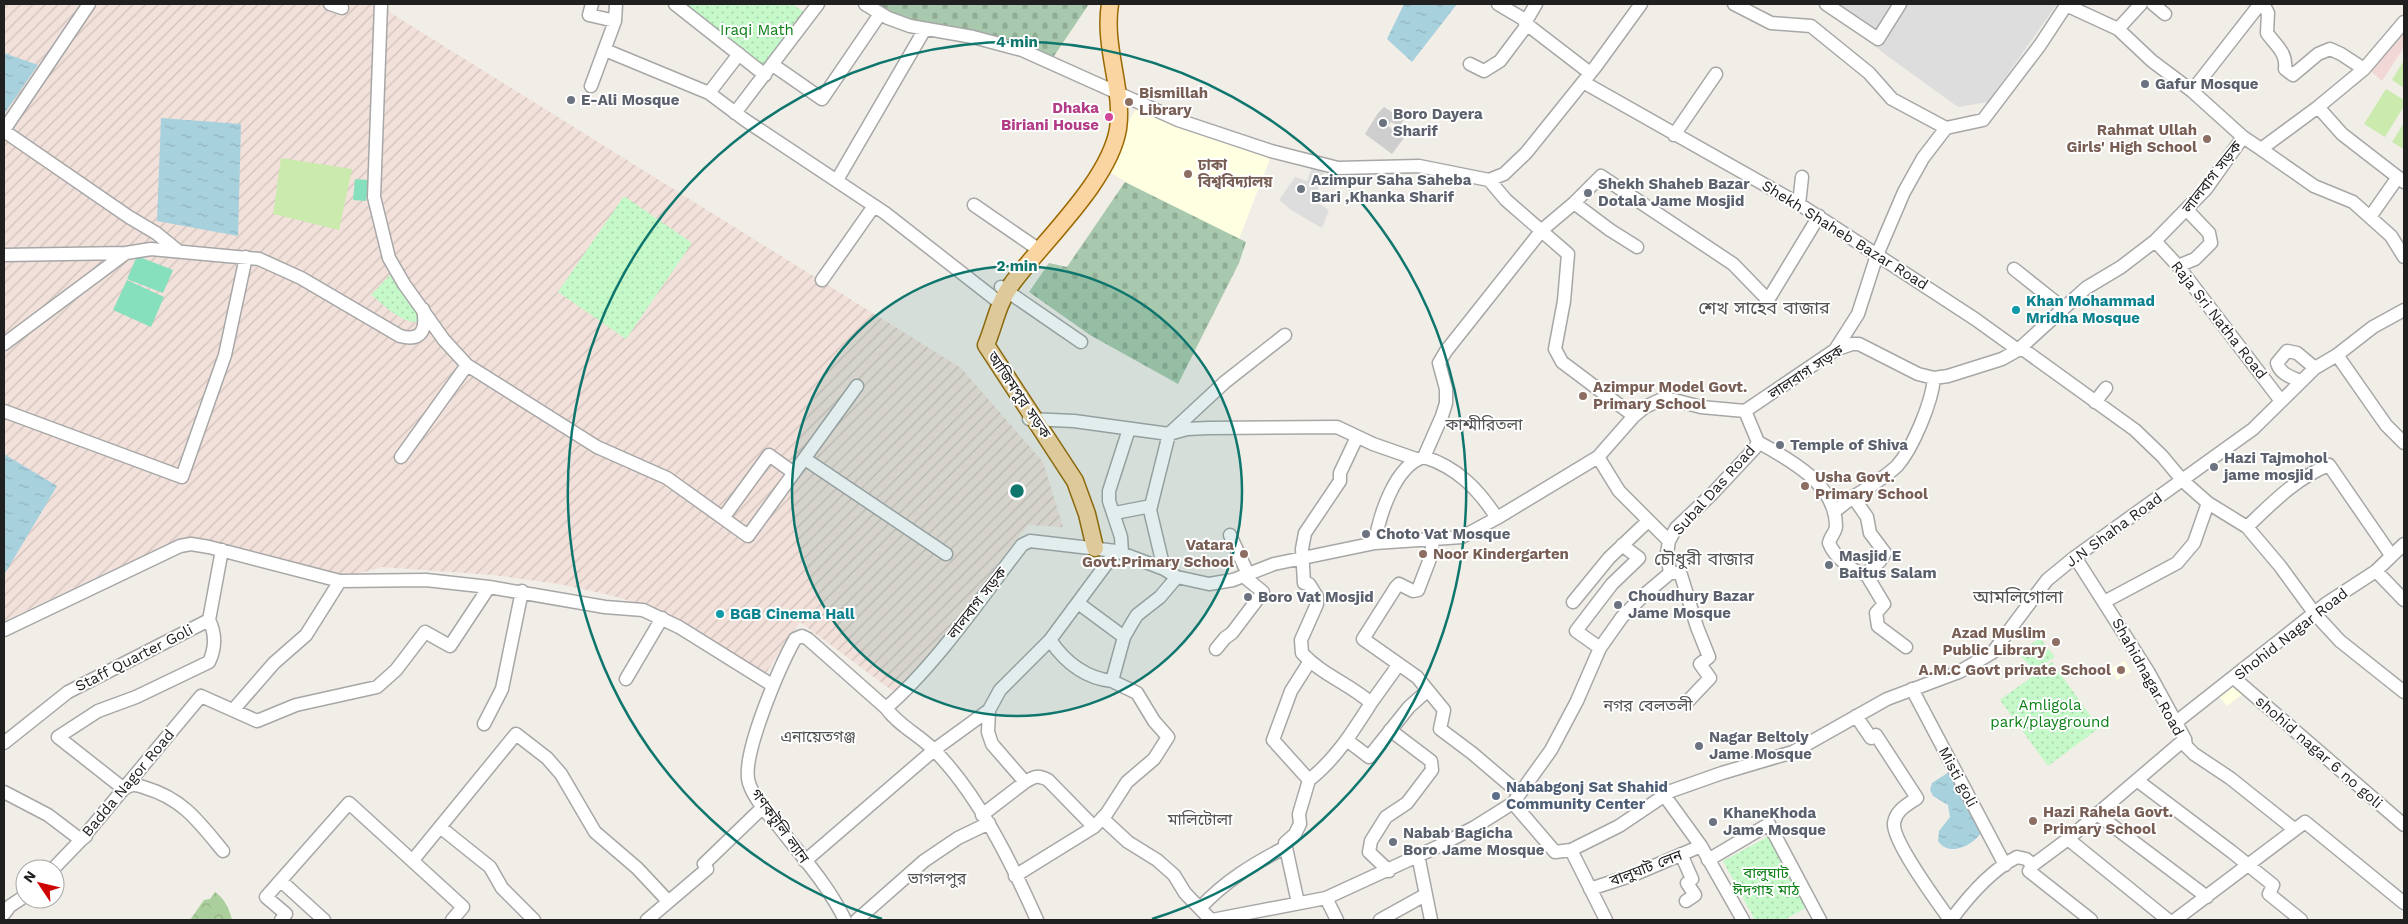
<svg xmlns="http://www.w3.org/2000/svg" width="2408" height="924" font-family="'Work Sans','Noto Sans Bengali',sans-serif">
  <style>
    .residential { fill: #dedddd }
    .commercial { fill: #f1d8d6 }
    .education { fill: #ffffe1 }
    .religious { fill: #cecece }
    .military { fill: url(#military-furrows) }
    .grass { fill: #cbeaad }
    .forest { fill: url(#forest-crowns) }
    .cemetery { fill: url(#cemetery-stones) }
    .park { fill: url(#park-dots) }
    .pitch { fill: #86dfbd }
    .water { fill: url(#water-ripples) }
    .lines { fill: none; stroke-linecap: round; stroke-linejoin: round }
    .minor-casing { stroke: #a7a7a7; stroke-width: 15 }
    .major-casing { stroke: #9b6901; stroke-width: 19 }
    .minor { stroke: #fff; stroke-width: 12 }
    .major { stroke: #fbd5a1; stroke-width: 16 }
    .ring { fill: none; stroke: #0f766e; stroke-width: 2.5 }
    .worship-dot { fill: #6b7280; stroke: #fff; stroke-width: 2 }
    .education-dot { fill: #8d6e63; stroke: #fff; stroke-width: 2 }
    .hotel-dot { fill: #d1479c; stroke: #fff; stroke-width: 2 }
    .culture-dot { fill: #0f9aa8; stroke: #fff; stroke-width: 2 }
    .service-dot { fill: #5c6f8a; stroke: #fff; stroke-width: 2 }
    .labels { text-anchor: middle; dominant-baseline: central; stroke-width: 4; stroke-linejoin: round; paint-order: stroke }
    .park-label { font-size: 15px; fill: #0d8017; stroke: #fff }
    .worship-label { font-size: 15px; font-weight: bold; fill: #5b616d; stroke: #fff; text-anchor: start }
    .education-label { font-size: 15px; font-weight: bold; fill: #785e54; stroke: #fff; text-anchor: start }
    .hotel-label { font-size: 15px; font-weight: bold; fill: #b23c85; stroke: #fff; text-anchor: end }
    .street-label { font-size: 15px; fill: #202020; stroke: #fff }
    .culture-label { font-size: 15px; font-weight: bold; fill: #0d838f; stroke: #fff; text-anchor: start }
    .service-label { font-size: 15px; font-weight: bold; fill: #4e5e75; stroke: #fff; text-anchor: start }
    .neighbourhood-label { font-size: 16px; fill: #535353; stroke: #fff }
    .quarter-label { font-size: 18px; fill: #535353; stroke: #fff }
    .centre { fill: #0f766e; stroke: #fff; stroke-width: 2.5 }
    .ring-label { font-size: 15px; text-anchor: middle; font-weight: bold; fill: #0f766e; stroke: #fff; stroke-width: 4; stroke-linejoin: round; paint-order: stroke }
  </style>
  <defs>
    <pattern id="military-furrows" width="10" height="10" patternUnits="userSpaceOnUse" patternTransform="scale(1.25)"><rect width="10" height="10" fill="#f2e1da"/><path d="M-1 1l2-2M0 10L10 0M9 11l2-2" fill="none" stroke="#cfc1bb"/></pattern>
    <pattern id="forest-crowns" width="20" height="18" patternUnits="userSpaceOnUse" patternTransform="scale(1.25)"><rect width="20" height="18" fill="#abcf9c"/><path d="M2 6a3 3 0 1 1 6 0M12 15a3 3 0 1 1 6 0" fill="none" stroke="#93b186"/></pattern>
    <pattern id="cemetery-stones" width="16" height="16" patternUnits="userSpaceOnUse" patternTransform="scale(1.25)"><rect width="16" height="16" fill="#a8c9ad"/><path d="M2 7V4a2 2 0 0 1 4 0v3zM10 15v-3a2 2 0 0 1 4 0v3z" fill="#90ac95"/></pattern>
    <pattern id="park-dots" width="8" height="8" patternUnits="userSpaceOnUse" patternTransform="scale(1.25)"><rect width="8" height="8" fill="#c5f9c9"/><path d="M2 2h.1M6 6h.1" fill="none" stroke="#a9d5ac" stroke-width="1.8" stroke-linecap="round"/></pattern>
    <pattern id="water-ripples" width="26" height="14" patternUnits="userSpaceOnUse" patternTransform="scale(1.25)"><rect width="26" height="14" fill="#a8d1de"/><path d="M2 4q2-2 4 0t4 0M15 11q2-2 4 0t4 0" fill="none" stroke="#90b3be"/></pattern>
  </defs>
  <rect width="100%" height="100%" fill="#f1ede7"/>
  <path class="residential" d="M1825,4h232l-69,98 -30,5 -72,-52z
    M1313,164l13,3 -12,33 15,10 -7,18 -31,-18 -12,-10 16,-23 12,4z"/>
  <path class="commercial" d="M2404,26v21l-22,34 -14,-12z"/>
  <path class="education" d="M1136,109l134,50 -31,80 -93,-45 -48,-29 16,-20z
    M2125,661l6,11 -14,8 -6,-12z
    M2235,679l10,13 -18,14 -10,-12z"/>
  <path class="religious" d="M1384,107l20,13 -5,6 -8,-4 -3,4 16,12 -12,16 -27,-20 13,-21z"/>
  <path class="military" d="M4,4h385v8l572,356 82,94 20,65 -35,-2 -130,170 -98,-73 -34,51 -84,-51 -37,-17 -40,-11 -46,-10 -66,-9 -111,-8 -36,10 -152,-40 -16,2 -174,82z"/>
  <path class="grass" d="M2404,60v28l-12,-8z
    M2386,89l18,11v6l-19,31 -21,-13z
    M2404,123v26l-12,-7z
    M281,158l71,11 -13,61 -66,-16z"/>
  <path class="forest" d="M215,892c10,7 14,16 17,28h-42l14,-20 6,-1z"/>
  <path class="cemetery" d="M874,4h215l-37,55 -147,-40z
    M1125,182l121,60 -7,21 -61,121 -88,-49 -61,-43 20,-29 18,4z"/>
  <path class="park" d="M680,4h112l12,8 -39,58z
    M624,196l68,47 -66,96 -68,-47z
    M390,275l25,27 6,20c-19,3 -36,-17 -50,-27z
    M2040,638l15,19 -20,13 -22,-20 5,-6 7,10 7,-4 -2,-5z
    M2052,662l47,66 -51,38 -48,-66z
    M1773,834l38,71 -27,15h-29l-32,-59z"/>
  <path class="pitch" d="M355,179l14,1 -3,21 -13,-1z
    M137,256l36,14 -10,23 -36,-14z
    M127,280l37,17 -13,30 -38,-17z"/>
  <path class="water" d="M1404,4h53l-45,58 -25,-23z
    M4,53l34,12 -34,49z
    M161,118l80,6 -3,112 -81,-15z
    M4,454l53,32 -53,89z
    M1949,772l34,57c-7,16 -34,29 -45,12l1,-10 11,-14 -2,-12 -15,-9 -3,-6 2,-7z"/>
  <g class="lines">
    <g class="minor-casing">
      <path id="minor" d="M330,4l12,4
        M381,4l-7,193 15,61 15,26 40,56 23,25 130,82 70,31 81,58 109,-150
        M592,4l-3,11 26,6
        M675,4l90,71
        M865,4l23,14 22,8 63,11 49,13 156,70 93,31 67,17 81,-2 70,14 15,-6 22,-21 70,-87 45,-62
        M1498,4l27,16
        M1536,4l-11,19 65,50
        M1734,4l37,19 40,3 58,47 23,26 54,29
        M1826,4l52,35 22,-35
        M2153,4l12,10
        M2263,4l5,9 -1,20c9,13 20,19 18,36l8,6 25,-21 12,-5 11,5 23,15
        M2066,5l52,24 34,32 40,30 51,46
        M2118,29l23,-25
        M605,50l104,43 36,27 140,93 110,86
        M1470,64l14,7 16,-10 27,-36
        M773,65l49,34 58,-85
        M1583,82l216,122 176,115 43,31h6l111,80 27,26 21,25 25,22 39,24 33,39 35,48 25,27 64,51
        M591,86l24,-65 1,-17
        M2192,91l68,-87
        M709,93l30,-39
        M2318,107l24,27 62,48
        M735,113l83,-109
        M4,130l85,-126
        M4,131l125,86 27,16 21,17
        M1674,135l42,-61
        M2261,149l53,37 39,16 38,34 13,21
        M837,180l88,-151
        M1489,180l17,20 62,54 -4,47 -9,48 7,13 72,54
        M1574,203l27,-27 132,88 35,36 51,-84
        M1799,204l3,-27
        M974,205l61,42
        M2370,217l28,-40
        M2155,241l23,25 103,135
        M4,255l122,-2 25,-4 108,10 42,19 99,58c22,6 27,-7 23,-27
        M2178,266l17,-7 16,-16 -2,-10 -22,-23
        M2014,269l49,39
        M822,280l52,-74
        M1001,287l80,55
        M4,344l122,-91
        M1835,350l23,-36 19,-59 27,-63 19,-34 23,-30 37,-8 57,-75 27,-41
        M2337,355l49,70 18,18
        M2300,381c-9,-4 -20,-7 -23,-18l10,-12 10,2 18,15
        M2095,402l11,-14
        M4,411l178,66 43,-122 21,-98
        M1029,419l45,2 95,13 18,-5 21,-1 129,-1 36,17 43,15
        M1357,437l-17,36v8l-35,52 -3,16 2,34 5,1 8,13v7l-16,36 1,13c20,22 48,31 69,50l28,-39
        M1758,442c31,17 78,42 78,84 0,6 -6,11 -7,17 5,13 24,30 37,31l18,30 -8,9 2,13 28,21
        M401,457l66,-92
        M1424,457c33,10 55,33 73,61
        M1598,457l21,34 50,50
        M805,459l141,95
        M1853,497c15,-9 31,-19 44,-31 16,-18 35,-64 37,-88
        M1835,511l18,-14 14,20 3,16 15,20 -5,8 -14,13
        M1115,513l36,-7
        M723,518l46,-63 25,18
        M2247,527c25,-24 49,-49 82,-62l62,90
        M1433,539l-2,17 -13,34 -5,1 -14,-7 -3,3 -33,52 54,38 27,33 -4,19 32,24 47,40
        M1375,543c4,-27 20,-78 49,-86l18,-41 4,-13v-14l-7,-26 7,-12 96,-121 32,-27 36,27 27,17
        M1122,553l-1,-16 -12,-36v-10l20,-62
        M1164,569l-14,-59 19,-76 56,-52 60,-47
        M2376,571l28,29
        M1670,573l-3,-20 2,-12 7,-13 36,-34 43,-46 3,-6 -13,-31
        M1670,573h9l2,2 16,52 12,30 -9,7 10,14 -21,22
        M1573,602l36,-44 39,-37
        M2104,602l73,-39 17,-20 14,-40
        M1078,603l46,34
        M209,620c7,14 7,27 0,42l-73,35 -38,14 -40,26 66,52c8,-6 13,-4 22,-1 37,11 53,34 77,63
        M209,620l13,-70
        M4,630l176,-84 11,-2 18,3 131,34 86,-1 63,7 116,20 38,3 36,17 93,58
        M1050,640c15,22 34,38 62,41
        M1600,648l-24,-17 36,-47 27,-26 -17,-13
        M1216,649l9,-11 7,-5 31,-41 -16,-13 1,-5 -18,-39
        M2234,678l170,147
        M626,679l36,-61
        M1912,689l93,176
        M886,708c50,-43 95,-110 136,-163l8,-4 86,10 48,18 13,8 32,7 24,-4 41,-16 101,-21 87,-6 35,-19 101,-61 36,-41 11,-9 15,-7h14l27,7 44,4 90,-61 17,-6h7l59,30 16,4 14,-2 54,-17 16,-9 68,-62 35,-21 34,-26 51,-52 37,-52 18,12 57,-42 46,-38 40,-47
        M234,709l40,-46 32,-28 34,-54
        M1856,716l15,22 5,-3 41,63c-10,7 -21,12 -23,25 -2,18 44,80 56,97
        M2175,723l152,-120 49,-32 28,-27
        M484,724l18,-35 20,-98
        M2185,739l1,7 8,8 36,24 64,51
        M1348,741l21,16 40,-50 18,-16
        M4,743l64,-51 141,-72
        M1309,780l-36,-40 18,-49 19,-30
        M1309,780c27,-21 44,-49 62,-77
        M2138,781l94,71 41,33 -4,9 32,26
        M1025,782c10,-6 13,-7 23,-2l46,47
        M4,792l44,23 33,25 5,-4
        M1664,795l37,51 42,74
        M1513,803l42,49 16,-2 48,-24 52,-35 51,-18 71,-21 94,-53 72,-27 19,-11 15,-9 54,-72 28,-23 178,-128 62,-61 22,-13 36,-28 31,-17
        M2097,814l110,83
        M982,815l43,-33 -33,-38 -4,-12 1,-22 11,-20 50,-50 66,-89
        M1102,818l26,24 29,18 17,15 11,18 26,27
        M440,827l50,40 12,21 32,32
        M2068,839l100,81
        M1571,850l35,70
        M1681,854l11,25 -5,4 8,12 -9,6
        M1418,855l13,65
        M413,860l103,-126 31,24 14,16 34,58 42,36 31,33
        M1708,860l61,-36 51,96
        M805,861l129,-111 55,-40
        M2033,865l-4,6 62,49
        M53,869l28,-29 120,-144 56,25 39,-16 81,-18 19,-17 29,-38 25,14 39,-59
        M1389,871l-20,-19 2,-11 15,-24 21,-14 25,-33 -1,-9 -41,-31
        M1015,876l79,-49 13,-14 20,-31 27,-23 14,-22 -14,-16 -17,-28 -25,-12 12,-44 8,-14 5,-8 23,-18 17,-20
        M281,881l43,39
        M1590,889l43,-14 68,-29
        M1326,898l11,22
        M1298,903l-13,-60 10,-9 5,-10 -1,-10 10,-34
        M1200,908c25,-27 53,-44 86,-61
        M4,914l6,-8 15,-10
        M281,920l5,-6 -20,-17 83,-94 114,104 -11,13
        M647,920l60,-51 -3,-5 59,-57
        M845,920c-17,-35 -42,-62 -66,-93 -11,-13 -25,-28 -30,-44 -9,-26 32,-119 46,-144l7,-3 6,3 78,69c12,17 33,27 48,42 44,44 78,114 103,170
        M857,920l67,-59 34,-23 31,-15
        M1212,920l114,-22 111,-51 36,-19 40,-25 38,-53 26,-49 23,-53 22,-31 22,-22 26,-22
        M1380,920l45,-25
        M1951,920c17,-23 40,-50 66,-63l9,2 7,6 35,-26 117,-100 -36,-66 -74,-116
        M2175,920l130,-98 99,81"/>
    </g>
    <g class="major-casing">
      <path id="major" d="M1095,548l-8,-34 -12,-33 -89,-136c9,-21 11,-40 25,-60 31,-43 98,-103 107,-156 6,-40 -15,-81 -8,-125"/>
    </g>
    <use href="#minor" class="minor"/>
    <use href="#major" class="major"/>
  </g>
  <circle cx="1017" cy="491" r="225" fill="#0f766e" fill-opacity=".12"/>
  <g class="ring">
    <circle cx="1017" cy="491" r="225"/>
    <path d="M882 919A449 449 0 1 1 1152 919"/>
  </g>
  <g class="worship-dot">
    <circle cx="2145" cy="84" r="5"/>
    <circle cx="571" cy="100" r="5"/>
    <circle cx="1383" cy="123" r="5"/>
    <circle cx="1301" cy="189" r="5"/>
    <circle cx="1588" cy="193" r="5"/>
    <circle cx="1780" cy="445" r="5"/>
    <circle cx="2214" cy="467" r="5"/>
    <circle cx="1366" cy="534" r="5"/>
    <circle cx="1829" cy="565" r="5"/>
    <circle cx="1248" cy="597" r="5"/>
    <circle cx="1618" cy="605" r="5"/>
    <circle cx="1699" cy="746" r="5"/>
    <circle cx="1713" cy="822" r="5"/>
    <circle cx="1393" cy="842" r="5"/>
  </g>
  <g class="education-dot">
    <circle cx="1129" cy="102" r="5"/>
    <circle cx="2207" cy="139" r="5"/>
    <circle cx="1188" cy="174" r="5"/>
    <circle cx="1583" cy="396" r="5"/>
    <circle cx="1805" cy="486" r="5"/>
    <circle cx="1244" cy="554" r="5"/>
    <circle cx="1423" cy="554" r="5"/>
    <circle cx="2056" cy="642" r="5"/>
    <circle cx="2121" cy="670" r="5"/>
    <circle cx="2033" cy="821" r="5"/>
  </g>
  <circle class="hotel-dot" cx="1109" cy="117" r="5"/>
  <g class="culture-dot">
    <circle cx="2016" cy="310" r="5"/>
    <circle cx="720" cy="614" r="5"/>
  </g>
  <circle class="service-dot" cx="1496" cy="796" r="5"/>
  <g class="labels">
    <g class="park-label">
      <text x="757" y="30">Iraqi Math</text>
      <text x="2050" y="705">Amligola<tspan x="2050" dy="17">park/playground</tspan></text>
      <text x="1766" y="873">বালুঘাট<tspan x="1766" dy="17">ঈদগাহ মাঠ</tspan></text>
    </g>
    <g class="worship-label">
      <text x="2155" y="84">Gafur Mosque</text>
      <text x="581" y="100">E-Ali Mosque</text>
      <text x="1393" y="114">Boro Dayera<tspan x="1393" dy="17">Sharif</tspan></text>
      <text x="1311" y="180">Azimpur Saha Saheba<tspan x="1311" dy="17">Bari ,Khanka Sharif</tspan></text>
      <text x="1598" y="184">Shekh Shaheb Bazar<tspan x="1598" dy="17">Dotala Jame Mosjid</tspan></text>
      <text x="1790" y="445">Temple of Shiva</text>
      <text x="2224" y="458">Hazi Tajmohol<tspan x="2224" dy="17">jame mosjid</tspan></text>
      <text x="1376" y="534">Choto Vat Mosque</text>
      <text x="1839" y="556">Masjid E<tspan x="1839" dy="17">Baitus Salam</tspan></text>
      <text x="1628" y="596">Choudhury Bazar<tspan x="1628" dy="17">Jame Mosque</tspan></text>
      <text x="1258" y="597">Boro Vat Mosjid</text>
      <text x="1709" y="737">Nagar Beltoly<tspan x="1709" dy="17">Jame Mosque</tspan></text>
      <text x="1723" y="813">KhaneKhoda<tspan x="1723" dy="17">Jame Mosque</tspan></text>
      <text x="1403" y="833">Nabab Bagicha<tspan x="1403" dy="17">Boro Jame Mosque</tspan></text>
    </g>
    <g class="education-label">
      <text x="1139" y="93">Bismillah<tspan x="1139" dy="17">Library</tspan></text>
      <text x="2197" y="130" text-anchor="end">Rahmat Ullah<tspan x="2197" dy="17">Girls' High School</tspan></text>
      <text x="1198" y="165">ঢাকা<tspan x="1198" dy="17">বিশ্ববিদ্যালয়</tspan></text>
      <text x="1593" y="387">Azimpur Model Govt.<tspan x="1593" dy="17">Primary School</tspan></text>
      <text x="1815" y="477">Usha Govt.<tspan x="1815" dy="17">Primary School</tspan></text>
      <text x="1234" y="545" text-anchor="end">Vatara<tspan x="1234" dy="17">Govt.Primary School</tspan></text>
      <text x="1433" y="554">Noor Kindergarten</text>
      <text x="2046" y="633" text-anchor="end">Azad Muslim<tspan x="2046" dy="17">Public Library</tspan></text>
      <text x="2111" y="670" text-anchor="end">A.M.C Govt private School</text>
      <text x="2043" y="812">Hazi Rahela Govt.<tspan x="2043" dy="17">Primary School</tspan></text>
    </g>
    <g class="hotel-label">
      <text x="1099" y="108">Dhaka<tspan x="1099" dy="17">Biriani House</tspan></text>
    </g>
    <g class="street-label">
      <text transform="translate(2212 177) rotate(-52)">লালবাগ সড়ক</text>
      <text transform="translate(1845 235) rotate(32)">Shekh Shaheb Bazar Road</text>
      <text transform="translate(2219 320) rotate(52)">Raja Sri Natha Road</text>
      <text transform="translate(1806 372) rotate(-33)">লালবাগ সড়ক</text>
      <text transform="translate(1019 395) rotate(56)">আজিমপুর সড়ক</text>
      <text transform="translate(1714 490) rotate(-48)">Subal Das Road</text>
      <text transform="translate(2114 530) rotate(-36)">J.N Shaha Road</text>
      <text transform="translate(977 603) rotate(-52)">লালবাগ সড়ক</text>
      <text transform="translate(2291 634) rotate(-38)">Shohid Nagar Road</text>
      <text transform="translate(134 658) rotate(-27)">Staff Quarter Goli</text>
      <text transform="translate(2148 677) rotate(61)">Shahidnagar Road</text>
      <text transform="translate(2319 752) rotate(41)">shohid nagar 6 no goli</text>
      <text transform="translate(1958 777) rotate(62)">Misti goli</text>
      <text transform="translate(128 783) rotate(-50)">Badda Nagor Road</text>
      <text transform="translate(780 826) rotate(54)">গণকটুলি ল্যান</text>
      <text transform="translate(1646 868) rotate(-21)">বালুঘাট লেন</text>
    </g>
    <g class="culture-label">
      <text x="2026" y="301">Khan Mohammad<tspan x="2026" dy="17">Mridha Mosque</tspan></text>
      <text x="730" y="614">BGB Cinema Hall</text>
    </g>
    <g class="service-label">
      <text x="1506" y="787">Nababgonj Sat Shahid<tspan x="1506" dy="17">Community Center</tspan></text>
    </g>
    <g class="neighbourhood-label">
      <text x="1484" y="424">কাশ্মীরিতলা</text>
      <text x="1648" y="705">নগর বেলতলী</text>
      <text x="818" y="736">এনায়েতগঞ্জ</text>
      <text x="1200" y="819">মালিটোলা</text>
      <text x="937" y="878">ভাগলপুর</text>
    </g>
    <g class="quarter-label">
      <text x="1764" y="307">শেখ সাহেব বাজার</text>
      <text x="1704" y="558">চৌধুরী বাজার</text>
      <text x="2018" y="596">আমলিগোলা</text>
    </g>
  </g>
  <circle cx="1017" cy="491" r="8" class="centre"/>
  <g class="ring-label">
    <text x="1017" y="47">4 min</text>
    <text x="1017" y="271">2 min</text>
  </g>
  <rect width="2408" height="924" fill="none" stroke="#202020" stroke-width="10"/>
  <g transform="translate(40 884) rotate(305)"><circle r="24" fill="#ffffff" stroke="#a6a6a6"/>
  <path d="M0-4L9 19L0 12L-9 19Z" fill="#cf0202"/>
  <text y="-8" font-size="14" font-weight="bold" text-anchor="middle" fill="#202020">N</text>
  </g>
</svg>
